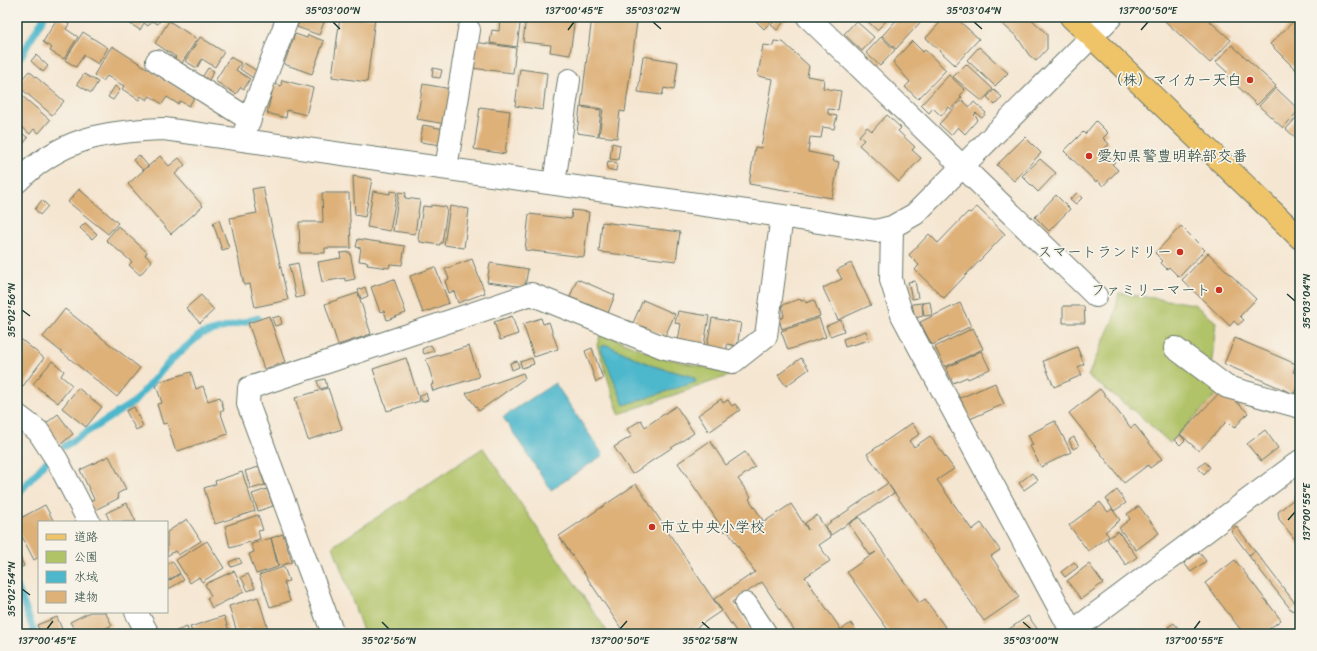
<svg xmlns="http://www.w3.org/2000/svg" width="1317" height="651" font-family="Sriracha,'Klee One',sans-serif">
  <style>
    .green { fill: #b0c367; stroke: #68804e; fill-rule: evenodd }
    .water { fill: #4eb7cc; stroke: #367a80 }
    .lines { fill: none; stroke-linecap: round; stroke-linejoin: round }
    .stream { stroke: #4eb7cc; stroke-width: 7 }
    .building { fill: #deb179 }
    .minor-casing { stroke: #6a786b; stroke-width: 24 }
    .major-casing { stroke: #6a786b; stroke-width: 24 }
    .minor { stroke: #fff; stroke-width: 22 }
    .major { stroke: #efc469; stroke-width: 22 }
    .ticks { fill: none; stroke: #1f3d34; stroke-width: 1.5 }
    .poi-dot { fill: #c8321e; stroke: #f7f3e8; stroke-width: 1.5 }
    .labels { text-anchor: middle; dominant-baseline: central; stroke-width: 3.5; stroke-linejoin: round; paint-order: stroke }
    .poi-label { font-size: 15px; fill: #1f3d34; stroke: #f7f3e8; text-anchor: end }
    .neatline { fill: none; stroke: #1f3d34; stroke-width: 1.5 }
    .ticks-label { font-size: 10px; text-anchor: middle; fill: #1f3d34 }
  </style>
  <rect width="100%" height="100%" fill="#f7f3e8"/>
  <filter id="ink" filterUnits="userSpaceOnUse"><feTurbulence type="fractalNoise" baseFrequency=".025" numOctaves="2"/><feDisplacementMap in="SourceGraphic" scale="8" xChannelSelector="R" yChannelSelector="G"/><feConvolveMatrix kernelMatrix="1 2 1 2 8 2 1 2 1" color-interpolation-filters="sRGB"/></filter>
  <filter id="wash" filterUnits="userSpaceOnUse"><feTurbulence type="fractalNoise" baseFrequency=".012" numOctaves="4" result="noise"/><feDisplacementMap in="SourceGraphic" scale="16" xChannelSelector="R" yChannelSelector="G"/><feGaussianBlur stdDeviation="0.9" result="paint"/><feColorMatrix in="noise" values="0 0 0 0 0 0 0 0 0 0 0 0 0 0 0 0 0 1.4 0 .05"/><feComposite in="paint" operator="in"/></filter>
  <g filter="url(#wash)">
    <rect width="100%" height="100%" fill="#f5e6d1"/>
    <path class="green" d="M1119,293l75,11 22,18 -5,47 17,13 -58,61 -32,-29 -50,-38 26,-59z
      M601,333l59,24 74,17 -115,40 -22,-69zM607,345l46,21 41,11 -70,28z
      M483,448l126,186h-245l-31,-88z"/>
    <path class="water" d="M607,345l46,21 41,11 2,5 -72,23 -24,-58z
      M555,383l48,72 -52,35 -48,-73z"/>
    <g class="lines">
      <path class="stream" d="M17,63l27,-46
        M65,446l69,-44 36,-41 31,-27 57,-16
        M17,495l30,-34
        M17,586l18,48"/>
    </g>
    <g id="blocks">
      <path class="building" d="M58,17l11,7 -3,5 12,8 -14,22 -14,-8 2,-3 -9,-6z
        M126,17h36l-4,7 -6,-3 -4,5 -4,-3 -4,7 -16,-10z
        M301,17h25l-7,18 -22,-8z
        M340,17l35,1 -8,64 -35,-5z
        M500,17h21l-4,30 -27,-4 2,-13 7,1z
        M526,17h49l-5,38 -20,-3 1,-7 -28,-3z
        M592,17l45,5 -12,90 -5,-1 -3,27 -18,-2 4,-27 -22,-3z
        M752,17h23l-11,12z
        M779,17l8,1 -10,12 -6,-5z
        M863,17h27l-13,13z
        M899,17h26l-29,32 -14,-13z
        M945,17h10l24,22 -24,26 -29,-27z
        M995,17h34l18,17v15l-11,12 -7,-6 -12,-18z
        M1168,17h37l26,23 -21,23 -45,-42z
        M1298,17l2,1 -1,55 -29,-29z
        M169,21l28,18 -17,27 -7,-4 3,-5 -21,-14z
        M856,21l18,16 -12,14 -18,-17z
        M83,32l25,16 -10,16 -14,-9 -8,12 -11,-7z
        M295,34l12,4 1,-3 16,6 -12,33 -28,-10z
        M200,37l24,15 -9,15 -13,-8 -5,9 -12,-7z
        M881,37l14,13 -15,16 -14,-13z
        M774,41l9,1 26,24 -2,10 17,3 -1,9 18,3 -3,19 -10,-1v5l9,2 -3,13 -11,-2 -2,11 -11,-1 -2,15 26,5 -1,4 6,1 -7,36 -83,-14 6,-37 6,1 12,-69 -15,-3 5,-31 10,1z
        M912,41l11,11 2,-2 21,20 -28,29 -13,-12 5,-5 -17,-20z
        M474,42l42,6 -3,25 -42,-5z
        M1232,45l44,41 -19,19 -32,-31 2,-2 -11,-10z
        M112,46l82,52 -5,8 -9,-5 -2,3 -11,-7 -5,7 -12,-8 -3,4 -6,-4 -2,4 -17,-11 2,-3 -17,-10 -4,5 -9,-6z
        M979,47l29,26 -13,13 -28,-26z
        M36,55l12,11 -5,6 -12,-11z
        M643,56l35,6 -4,28 -10,-2 -2,7 -24,-3z
        M230,57l11,6 -5,7 14,9 -6,10 -3,-2 -5,7 -21,-13z
        M244,63l13,8 -4,7 -13,-9z
        M966,64l27,25 -11,12 -29,-24z
        M208,68l6,3 -7,12 -6,-4z
        M433,68l9,2 -2,8 -8,-1z
        M520,69l27,4 -4,37 -28,-4z
        M29,71l35,30 -12,14 -35,-30z
        M84,74l14,8 -7,11 -14,-9z
        M949,75l16,15 -5,6 2,1 -11,12 -2,-2 -8,9 -8,-8 -4,5 -8,-8z
        M282,80l31,8 -7,27 -19,-5 -1,8 -19,-5 7,-29 7,2z
        M423,84l28,5 -6,35 -28,-5z
        M115,86l5,4 -7,10 -5,-3z
        M1276,88l23,22 -16,18 -24,-22z
        M994,90l8,7 -7,8 -8,-8z
        M21,95l29,25 -11,13 -5,-4 -4,5 -13,-11 4,-5 -4,-4v-15z
        M962,100l8,7 4,-5 12,11 -4,5 -6,-5 -2,2 4,4 -13,15 -7,-7 -7,8 -12,-11z
        M480,107l30,4 -5,43 -31,-5z
        M580,107l21,3 -3,26 -21,-3z
        M887,115l14,13 -3,3 17,16 -3,3 9,8 -22,24 -40,-37 5,-5 -5,-4 8,-9 5,4z
        M1298,116l2,2v24l-14,-13z
        M1096,121l12,12 -5,5 6,6 -6,7 12,11 -3,2 6,6 -15,16 -6,-6 -1,2 -32,-31 19,-19 2,2z
        M423,125l21,4 -3,16 -21,-3z
        M17,129l11,9 -11,13z
        M1025,137l16,16 -27,28 -17,-16z
        M612,143l8,2 -2,15 -8,-1z
        M139,155l9,11 -5,4 -10,-10z
        M160,156l9,10 10,-8 6,7 -10,9 28,32 -32,28 -43,-50z
        M1040,159l16,14 -18,19 -16,-16z
        M608,161l9,2 -1,8 -9,-2z
        M353,176l19,3 -7,38 -10,-2z
        M263,187l25,113 -33,7 -5,-23 -6,1 -14,-67 27,-5 -5,-24z
        M79,189l39,34 -10,11 -40,-32z
        M373,191l17,3v-3l7,1 -7,39 -23,-4z
        M399,192l7,1 -1,5 15,2 -5,34 -22,-3z
        M322,193h27l2,55h-26v5h-25l-1,-31h24z
        M1077,193l5,5 -6,6 -6,-5z
        M1056,195l14,14 -21,22 -14,-14z
        M42,200l6,6 -8,9 -5,-6z
        M431,205l15,2 1,3 -5,33h-2v2l-20,-3v-2l-2,-1 5,-33 8,1z
        M450,206l19,3 -5,39 -20,-3z
        M977,207l28,27 -61,64 -29,-28 4,-5 -10,-10 20,-21 9,9 30,-31 2,1z
        M572,210l17,2 -5,45 -59,-7 4,-36 42,5z
        M219,220l10,28 -7,2 -9,-27z
        M602,222l78,10 -4,29 -77,-9z
        M85,223l12,11 -5,5 -12,-11z
        M118,226l29,26 -2,3 7,6 -12,14 -11,-10 3,-3 -26,-22z
        M1181,226l24,24 -26,27 -10,-10 -2,2 -6,-6 2,-2 -8,-8z
        M358,239l47,7 -3,19 -12,-1 -1,4 -22,-3 1,-3 -9,-1 2,-13 -5,-1z
        M350,252l5,27 -10,2v-3l-23,4 -4,-20 23,-4 -1,-5z
        M1208,253l48,46 -16,17 4,4 -6,5 -4,-4 -4,5 -48,-46z
        M472,259l13,34 -27,10 -4,-12 -5,2 -4,-12 4,-2 -4,-10z
        M298,263l6,33 -8,2 -7,-33z
        M490,263l38,6 -3,18 -38,-5z
        M851,263l20,42 -33,15 -15,-32 19,-9 -5,-9z
        M435,267l14,36 -26,10 -13,-37z
        M394,279l12,34 -19,7 -3,-9 -4,1 -9,-25z
        M577,279l38,16 -7,18 -38,-16z
        M915,281l3,17 -6,1 -4,-17z
        M365,287l3,9 -7,3 -3,-9z
        M358,293l13,41 -33,11 -13,-41z
        M201,295l13,15 -14,13 -14,-15z
        M800,299l1,2 4,-1 1,3 8,-3 6,16 -38,13 -3,-10 5,-2 -2,-12z
        M643,300l32,14 -10,22 -32,-13z
        M930,302l2,13 -8,1 -2,-13z
        M922,303l1,13 -8,2 -3,-14z
        M960,303l11,23 -39,19 -12,-23z
        M1063,306h21l1,17h-22z
        M65,309l75,59 -23,29 -74,-60z
        M678,311l31,5 -5,29 -26,-4 3,-17 -6,-1z
        M269,316l16,46 -21,7 -16,-46z
        M280,316l2,8 -7,2 -3,-8z
        M512,316l6,18 -18,6 -6,-18z
        M541,318l2,6 6,-2 9,27 -24,8 -11,-33z
        M712,318l29,5 -4,23 -10,-2v6l-20,-4z
        M819,318l7,19 -38,13 -7,-19z
        M841,320l3,11 -14,5 -4,-10z
        M973,328l10,21 -38,18 -10,-20z
        M866,331l3,9 -24,7 -2,-8z
        M17,336l27,22 -21,28 -6,-5z
        M1235,338l61,26 -3,8 7,3v4l-6,15 -70,-30z
        M431,345l3,6 -10,3 -2,-5z
        M469,346l10,31 -46,14 -2,-6 3,-1 -8,-25z
        M1077,347l7,17 -6,3 4,8 -28,12 -11,-26z
        M592,348l11,31 -7,3 -11,-31z
        M981,351l9,18 -22,10 -1,-2 -14,6 -7,-15z
        M406,358l14,43 -33,10 -14,-42z
        M532,358l2,6 -12,4 -2,-6z
        M801,358l8,11 -23,17 -8,-11z
        M52,361l12,10 -3,5 11,9 -14,18 -25,-19z
        M517,361l2,6 -7,3 -2,-7z
        M191,372l5,17 7,-3 5,15 12,-4 4,13 -4,1 8,23 -50,17 -3,-2 -8,-26 -4,1 -6,-20 5,-1 -6,-18 3,-1 -1,-2z
        M523,373l2,5 -46,33 -13,-18z
        M325,379l2,8 -7,2 -3,-8z
        M995,383l9,21 -34,15 -10,-21z
        M78,388l24,19 -16,20 -24,-19z
        M328,388l14,41 -34,11 -13,-42z
        M1100,389l31,39 4,-3 27,34 -12,9 -2,-3 -24,18 -55,-70z
        M1223,389l25,24 -14,15 -7,-7 -28,30 -19,-17z
        M426,393l2,7 -6,2 -2,-7z
        M721,399l2,4 5,-3 4,6 3,-2 5,6 -31,22 -11,-17z
        M676,406l18,27 -62,41 -18,-27 18,-11 -5,-7 14,-9 4,7z
        M134,407l9,19 -7,4 -10,-19z
        M58,414l15,20 -13,11 -16,-20z
        M1055,421l16,31 -30,15 -11,-21 3,-1 -5,-10z
        M912,423l8,11 -11,7 5,6 16,-11 24,33 -17,11 35,50 9,-7 19,27 -9,6 28,41 -35,24 -95,-136 5,8 -63,42 -6,-9 63,-43 -21,-29z
        M1265,430l13,18 -17,13 -14,-17z
        M1180,435l5,5 -5,5 -5,-5z
        M1074,437l5,9 -6,3 -4,-9z
        M710,441l16,24 19,-13 10,15 -17,12 13,18 -2,2 15,23 27,-18 17,26 -3,-7 12,-8 14,22 -12,8 11,16 -25,16 39,57h-47l-35,-52 -30,20 22,32h-16l-24,-35 41,-27 -28,-42 -2,2 -47,-69z
        M109,456l17,33 -9,5 2,4 -26,13 -4,-9 5,-3 -14,-29z
        M1205,462l5,5 -6,7 -6,-6z
        M259,467l6,18 -14,4 -6,-18z
        M242,472l13,39 -40,13 -11,-36 12,-4 -1,-3z
        M1032,473l6,7 -14,10 -5,-7z
        M636,484l85,127 -34,23h-62l-66,-98z
        M267,489l6,17 -15,5 -6,-17z
        M1117,490l9,13 -12,8 -8,-12z
        M1300,491v55l-21,-27 -1,-7 17,-14 -2,-2z
        M1100,502l8,10 4,-3 8,11 -15,12 4,4 -21,15 -19,-26z
        M127,503l9,19h-26l-4,-9z
        M45,505l9,17h-15v35l-5,3 -17,-33v-7z
        M1139,506l20,27 -23,17 -17,-22 11,-9 -3,-5z
        M258,515l5,15 -5,1 2,8 -30,9 -5,-22z
        M859,517l60,86 6,-4 25,35h-59l-44,-62 29,-20 -6,3 -21,-31z
        M187,519l14,22 -23,14 -3,-4 -8,5v-24z
        M1236,526l19,25 -6,4 -18,-24z
        M1118,531l19,26 -11,8 -19,-26z
        M283,534l9,28 -13,4 -8,-28z
        M271,538l7,29 -22,7 -7,-20 5,-2 -3,-8z
        M207,541l17,27 -22,14 -3,-5 -9,6 -14,-23z
        M1255,551l43,56 -6,4 -43,-55z
        M1199,552l7,9 -15,11 -7,-9z
        M19,555l5,11 -6,3 -1,-13z
        M239,558l3,5 -11,4 -2,-5z
        M1235,560l46,60 -19,14h-18l-39,-51z
        M172,561l8,12 -13,8v-17z
        M1074,562l4,5 -13,10 -4,-5z
        M1089,564l14,19 -22,16 -14,-18z
        M284,567l5,14 -5,1 6,19 -20,6 -11,-32z
        M234,571l10,21 -32,16 -5,-10 4,-2 -6,-12z
        M180,574l4,6 -17,10v-8z
        M248,574l7,14 -7,3 -7,-14z
        M258,597l10,32 -16,5 -3,-6 -12,4 -8,-26z
        M90,612h15l7,13 -17,9h-18l-7,-12z
        M224,616l6,18h-37l-3,-7z
        M1028,616l13,18h-39z
        M57,617l7,17h-23l-4,-9z
        M851,623l7,11h-14l-3,-4z
        M1174,623l9,11h-9l-6,-7z
        M187,627l2,7h-12l-1,-3z"/>
    </g>
  </g>
  <g filter="url(#ink)">
    <use href="#blocks" fill-opacity="0" stroke="#6a786b" stroke-width="1"/>
    <g class="lines">
      <g class="minor-casing">
        <path id="minor" d="M808,17l288,279
          M157,61l93,59
          M242,139l46,-122
          M446,168l23,-138
          M17,182c44,-44 88,-51 147,-53l618,87 94,15 16,-4 23,-13 196,-197
          M554,183l15,-103
          M892,227l-1,53 11,35 170,317
          M1175,348l52,39 73,20
          M17,415l21,16 19,29 32,62
          M746,604l20,30
          M136,612l12,22
          M333,634l-85,-230 1,-16 282,-94 134,54 68,14 33,-26 16,-120
          M1069,634l231,-173"/>
      </g>
      <g class="major-casing">
        <path id="major" d="M1071,17l229,221"/>
      </g>
      <use href="#minor" class="minor"/>
      <use href="#major" class="major"/>
    </g>
  </g>
  <path class="ticks" d="M333,22l7,7M653,22l8,7M974,22l8,7M568,30l6,-8M1141,30l7,-8M1287,294l8,7M22,310l8,6M1288,520l7,-8M22,589l8,6M382,622l7,7M702,622l8,7M1023,622l8,7M47,629l6,-8M620,629l7,-8M1194,629l6,-8"/>
  <g class="poi-dot">
    <circle cx="1250" cy="80" r="4"/>
    <circle cx="1089" cy="156" r="4"/>
    <circle cx="1180" cy="252" r="4"/>
    <circle cx="1219" cy="290" r="4"/>
    <circle cx="652" cy="527" r="4"/>
  </g>
  <g class="labels">
    <g class="poi-label">
      <text x="1242" y="80">（株）マイカー天白</text>
      <text x="1097" y="156" text-anchor="start">愛知県警豊明幹部交番</text>
      <text x="1172" y="252">スマートランドリー</text>
      <text x="1211" y="290">ファミリーマート</text>
      <text x="660" y="527" text-anchor="start">市立中央小学校</text>
    </g>
  </g>
  <rect width="1317" height="651" fill="none" stroke="#f7f3e8" stroke-width="44"/>
  <rect x="38" y="521" width="130" height="92" fill="#f7f3e8" stroke="#a1aaa0"/>
  <rect x="46" y="534" width="20" height="6" fill="#efc469" stroke="#a1aaa0"/>
  <text x="74" y="541" font-size="12" fill="#1f3d34">道路</text>
  <rect x="46" y="551" width="20" height="12" fill="#b0c367" stroke="#a1aaa0"/>
  <text x="74" y="561" font-size="12" fill="#1f3d34">公園</text>
  <rect x="46" y="571" width="20" height="12" fill="#4eb7cc" stroke="#a1aaa0"/>
  <text x="74" y="581" font-size="12" fill="#1f3d34">水域</text>
  <rect x="46" y="591" width="20" height="12" fill="#deb179" stroke="#a1aaa0"/>
  <text x="74" y="601" font-size="12" fill="#1f3d34">建物</text>
  <rect x="22" y="22" width="1273" height="607" class="neatline"/>
  <g class="ticks-label">
    <text x="333" y="14">35°03'00"N</text>
    <text x="574" y="14">137°00'45"E</text>
    <text x="653" y="14">35°03'02"N</text>
    <text x="974" y="14">35°03'04"N</text>
    <text x="1148" y="14">137°00'50"E</text>
    <text transform="translate(1306 301) rotate(-90)" y="4">35°03'04"N</text>
    <text transform="translate(11 310) rotate(-90)" y="4">35°02'56"N</text>
    <text transform="translate(1306 512) rotate(-90)" y="4">137°00'55"E</text>
    <text transform="translate(11 589) rotate(-90)" y="4">35°02'54"N</text>
    <text x="47" y="644">137°00'45"E</text>
    <text x="389" y="644">35°02'56"N</text>
    <text x="620" y="644">137°00'50"E</text>
    <text x="710" y="644">35°02'58"N</text>
    <text x="1031" y="644">35°03'00"N</text>
    <text x="1194" y="644">137°00'55"E</text>
  </g>
</svg>
